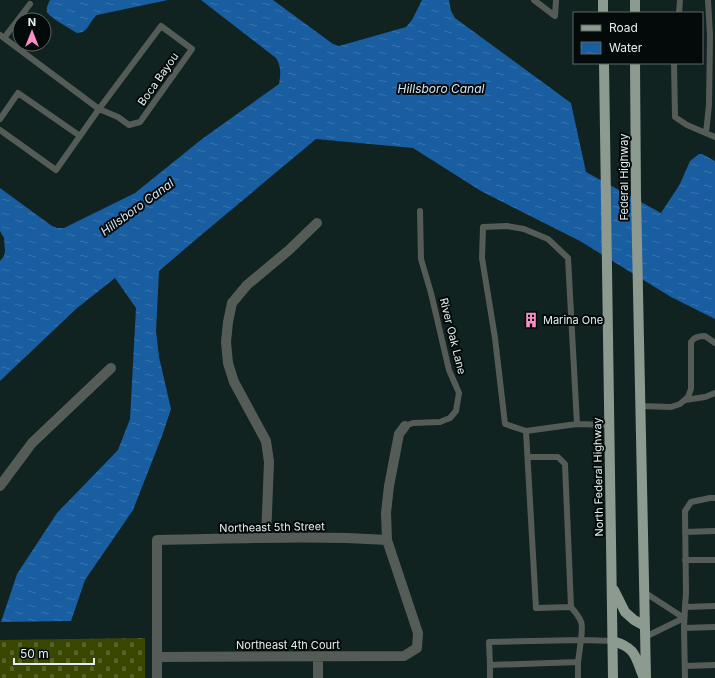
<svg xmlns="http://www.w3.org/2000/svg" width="715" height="678" font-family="Inter,sans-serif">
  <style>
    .cemetery { fill: url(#cemetery-stones) }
    .water { fill: url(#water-ripples) }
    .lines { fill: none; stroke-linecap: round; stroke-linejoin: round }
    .lane { stroke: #555c57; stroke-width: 6 }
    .street { stroke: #555c57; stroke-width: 10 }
    .primary { stroke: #8c9a90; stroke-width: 10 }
    .labels { text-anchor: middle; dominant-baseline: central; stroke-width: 4; stroke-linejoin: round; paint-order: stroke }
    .street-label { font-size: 11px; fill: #e3efed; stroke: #040a09 }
    .poi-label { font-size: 11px; fill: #e3efed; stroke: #040a09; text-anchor: start }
    .water-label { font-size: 12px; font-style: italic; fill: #d5e5f8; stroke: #040a09 }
  </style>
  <defs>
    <pattern id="cemetery-stones" width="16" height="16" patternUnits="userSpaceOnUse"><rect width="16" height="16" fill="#3a4703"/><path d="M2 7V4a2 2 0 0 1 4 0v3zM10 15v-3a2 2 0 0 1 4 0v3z" fill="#566228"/></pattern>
    <pattern id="water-ripples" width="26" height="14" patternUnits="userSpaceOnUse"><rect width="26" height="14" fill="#195ea0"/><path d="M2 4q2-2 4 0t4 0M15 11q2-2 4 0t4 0" fill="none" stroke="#3a75ae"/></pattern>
  </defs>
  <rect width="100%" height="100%" fill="#102320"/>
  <path class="cemetery" d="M145,638v40h-145v-38z"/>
  <path class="water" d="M50,0h118l-71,15c-8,7 -9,18 -20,18 -6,-4 -27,-15 -30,-21 -1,-4 1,-8 3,-12z
    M201,0h72l60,44 6,2 67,-19 6,-7 10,-20h27l2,11 4,7 116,85 15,69 75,41 19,-29 10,-23 9,-7h3l13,7v158l-44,-22 -91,-56 -99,-50 -68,-43 -97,-9 -116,97 -41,35 -3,60 3,26 12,52 -9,27 -29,74 -48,70 -14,41 -70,1 16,-48 40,-61 61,-63 12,-31 6,-111 -21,-30 -39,31 -76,72v-120l4,-5 1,-4 -1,-14 -4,-7v-43l52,38 5,2h7l71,-35 67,-54 77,-55c2,-9 2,-19 -3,-26z"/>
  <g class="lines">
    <path class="lane" d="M534,0l21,16 1,-16
      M679,13l1,-13
      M161,26l31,23 -52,73 -11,3 -11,-8 -19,-8z
      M0,35l99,74 -43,61 -56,-40
      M4,38l26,-34
      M674,63l1,54 12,8 28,12
      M0,119l18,-26 62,43
      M706,133l3,-28 1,-70 -2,-35
      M685,400l20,-3 10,-4
      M640,406l31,1 9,-3 8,-7 3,-8v-47c3,-5 8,-6 14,-6l10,7
      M405,426l8,-3 27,-1 10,-4 6,-7 3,-18 -10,-23 -18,-77 -10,-34 -1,-48
      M526,431l-21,-7 -10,-86 -13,-80 1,-31 24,-1 17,3 24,10 20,19 9,166
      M528,457h30l7,7 6,143 -35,1 -10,-177 51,-7 32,1
      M685,532l30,-1
      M685,560h30
      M644,592l40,26
      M685,607l1,-14 -1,-82 6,-9 19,-4h5
      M684,628l31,-1
      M645,637l39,-19
      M578,662l3,-22 32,1
      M490,665l-1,-23 92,-2c2,-17 2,-19 -10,-33
      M685,666l30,-1
      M490,678v-13l88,-3v16
      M685,678l-1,-50 1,-21 30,-1"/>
    <path class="street" d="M0,486l32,-43 79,-75
      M266,538l3,-76 -3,-21 -32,-59 -6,-19 -2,-21 2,-20 4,-19 15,-18 42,-35 28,-27
      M157,657l247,-1 13,-8 1,-15 -31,-93 -1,-27 3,-27 10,-52 6,-8
      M318,657v21
      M157,678v-138c77,-1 154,-5 230,0"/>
    <path class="primary" d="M603,0v13
      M635,0v13
      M604,63l9,615
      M635,63l1,132 10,483
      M614,590l11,22 9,8 11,6
      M613,641c23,7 22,15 30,35"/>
  </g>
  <defs>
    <g id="building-bare" transform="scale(1.2)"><path d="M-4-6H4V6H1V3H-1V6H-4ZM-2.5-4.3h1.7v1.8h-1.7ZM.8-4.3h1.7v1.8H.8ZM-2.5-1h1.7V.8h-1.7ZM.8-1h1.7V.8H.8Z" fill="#fb8fc5" stroke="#040a09" stroke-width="2.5" paint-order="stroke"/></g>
  </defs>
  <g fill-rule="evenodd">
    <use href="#building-bare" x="531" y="320"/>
  </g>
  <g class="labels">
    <g class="street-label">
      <text transform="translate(158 79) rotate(-55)">Boca Bayou</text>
      <text transform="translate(624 177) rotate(-90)">Federal Highway</text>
      <text transform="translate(453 336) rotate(76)">River Oak Lane</text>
      <text transform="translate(598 477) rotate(-91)">North Federal Highway</text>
      <text transform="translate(272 527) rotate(-1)">Northeast 5th Street</text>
      <text x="288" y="645">Northeast 4th Court</text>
    </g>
    <g class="poi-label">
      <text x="543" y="320">Marina One</text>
    </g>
    <g class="water-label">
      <text x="441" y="88">Hillsboro Canal</text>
      <text transform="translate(137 207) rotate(-36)">Hillsboro Canal</text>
    </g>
  </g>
  <rect x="573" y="12" width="130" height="52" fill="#040a09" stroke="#5d6664"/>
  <rect x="581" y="25" width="20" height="6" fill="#8c9a90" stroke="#5d6664"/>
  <text x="609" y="32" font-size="12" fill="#e3efed">Road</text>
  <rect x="581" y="42" width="20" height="12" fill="url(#water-ripples)" stroke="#5d6664"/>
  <text x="609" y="52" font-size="12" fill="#e3efed">Water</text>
  <g transform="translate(32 32)"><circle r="19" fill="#040a09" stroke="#5d6664"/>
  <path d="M0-3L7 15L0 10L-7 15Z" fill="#fb8fc5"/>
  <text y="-6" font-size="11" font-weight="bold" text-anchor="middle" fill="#e3efed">N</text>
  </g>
  <path d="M14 658v6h80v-6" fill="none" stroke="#e3efed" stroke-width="2"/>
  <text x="20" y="658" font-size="12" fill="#e3efed" stroke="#040a09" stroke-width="3" paint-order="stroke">50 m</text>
</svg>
